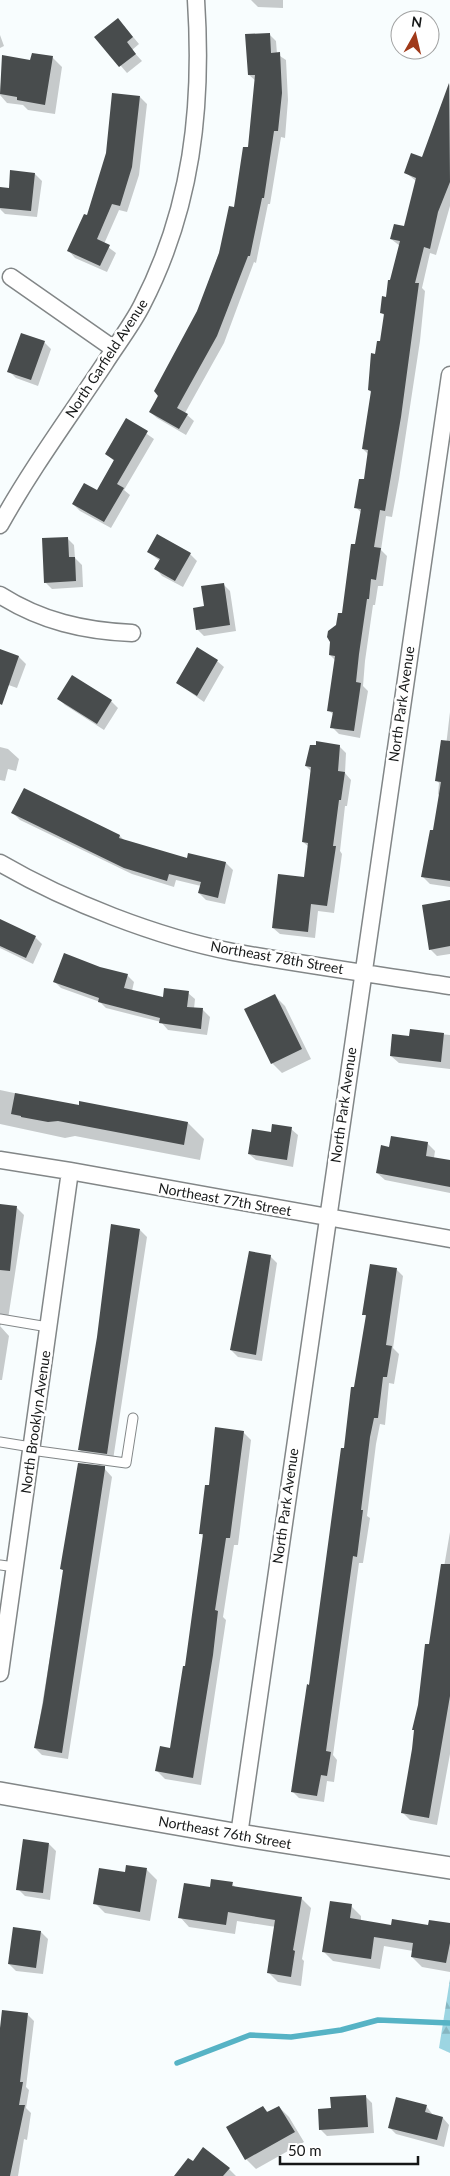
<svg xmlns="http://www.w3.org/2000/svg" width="450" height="2176" font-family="Lato,sans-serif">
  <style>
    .forest { fill: url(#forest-firs) }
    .shadow { fill: #0003 }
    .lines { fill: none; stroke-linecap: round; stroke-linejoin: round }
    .stream { stroke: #56b3c5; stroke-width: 5.5 }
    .building { fill: #484c4d }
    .service-casing { stroke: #828687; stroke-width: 11 }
    .minor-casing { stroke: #828687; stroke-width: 19 }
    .tertiary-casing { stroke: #828687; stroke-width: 24 }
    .service { stroke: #fff; stroke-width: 9 }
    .minor { stroke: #fff; stroke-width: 16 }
    .tertiary { stroke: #fff; stroke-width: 21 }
    .labels { text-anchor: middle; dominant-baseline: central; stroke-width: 5; stroke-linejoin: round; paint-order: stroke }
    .street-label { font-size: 14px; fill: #151717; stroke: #fff }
  </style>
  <defs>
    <pattern id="forest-firs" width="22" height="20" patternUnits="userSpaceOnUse" patternTransform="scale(1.25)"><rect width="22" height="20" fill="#9cd5e2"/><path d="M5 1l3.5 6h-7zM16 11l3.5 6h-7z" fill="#86b6c1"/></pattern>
  </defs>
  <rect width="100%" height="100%" fill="#f8fdfe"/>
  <path class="forest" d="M450,1979v74l-11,-5z"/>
  <path class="shadow" d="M251,0h32v8l-25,-1z
    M124,26l15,18 -7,6 10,11 -15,12 -31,-36z
    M269,34l7,7 1,13 9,6 2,40 -3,38 -4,-1 -11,67h-2l-12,59 -2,-1 -30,81 -39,70 9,8 -8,14 -29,-17 -7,-6 48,-100 37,-104 14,-59 7,-68 -7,-6z
    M0,35l4,11 -4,2z
    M3,57l28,5 21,-5 10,10 -7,47 -27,-4 -5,-5 -16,-2 -7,-8z
    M450,83v123l-14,49 -6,-2 -8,35 3,3 -5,50 -21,138 -7,38 -6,-1 -5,34 6,6 -4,30h-5l-3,19h-2l-8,56 -2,25 5,5 -8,47 -21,-4 -7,-7 2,-12 -6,-5 8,-49 -6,-6 13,-40 19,-102 -7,-6 10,-26 4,-26 -6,-6 9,-56 -3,-3 12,-47 4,-27 -3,-3 18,-67 -9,-7 14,-11 11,-47 -11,-9 18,-13z
    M140,97l7,7 -8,71 -12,37 -8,-2 -15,34 12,9 -9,19 -32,-14 -6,-7 19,-34z
    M35,174l7,7 -5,36 -32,-3 -5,-5v-17l10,-3z
    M44,342l7,7 -13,37 -22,-8 -7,-7z
    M127,420l27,19 -30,51 6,5 -19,33 -31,-17 -7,-7 24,-12 17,-31 -7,-7z
    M67,538l7,7 1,13 7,7 1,22 -31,2 -7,-7z
    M148,552l42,2 7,7 -14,26 -21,-11 -6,-7 4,-8z
    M223,584l7,7 6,40 -32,5 -7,-7 8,-22z
    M0,650l19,7 7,7 -9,24 -17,-6z
    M217,661l7,6 -20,35 -27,-19z
    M58,698l53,3 7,7 -14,22 -39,-25z
    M450,712v175l-20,-3 -7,-7 11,-45 6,-36 -2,-2 1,-11 -2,-2 7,-18z
    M339,746l7,7 -1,20 6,7 -4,26h-2l-5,45 2,3 -8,59 -16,-2 -3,27 -35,-4 -7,-6 32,-50 4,-31 -6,-5 8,-71 -5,-5z
    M0,747l8,2 11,10 -3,12 -8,-2 -3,12 -5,-1z
    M25,790l95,46 5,5 63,19 1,-5 37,8 7,7 -8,34 -19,-4 -7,-7 2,-7 -25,-6 -2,7 -42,-13 -112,-54 -7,-7z
    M450,901v53l-13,2 -7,-7z
    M0,921l35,16 7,7 -9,20 -33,-16z
    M100,968l27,7 7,7 -2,9 32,8 24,-6 7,6 -1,10 9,1 7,7 -3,18 -39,-5 -7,-8 -55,-14 -6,-6 -39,-14 -7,-7z
    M275,996l10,10 26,53 -29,14 -10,-10z
    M411,1031l39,4v34l-51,-6 -8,-7 20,-19z
    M0,1090l80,17v-4l108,20 16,16 -4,21 -125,-24 -10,2 -65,-14z
    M291,1129l7,6 -5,32 -37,-7 -7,-6 23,-21z
    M427,1143l8,8 -1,7 16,3v32l-65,-13 -8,-7 13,-25z
    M0,1206l17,2 7,7 -16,104 -4,1 -4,6 9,10 -7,44h-2z
    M140,1230l7,7 -34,223 -27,-3 -6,-7z
    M270,1256l7,7 -15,98 -24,-4 -7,-7z
    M396,1269l7,7 -10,72 6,6 -5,30 -5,-1 -4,42 -5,-1 -4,20 -9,72 3,2 -7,45h-4l-26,192 4,5 -3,22 -7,-1 -3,21 -25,-4 -6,-6 74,-475 -3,-3z
    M243,1432l8,8 -13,105h-4l-11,72 3,3 -25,165 -36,-6 -8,-8 14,-21 15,-83 18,-130 -4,-4 10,-46z
    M104,1468l8,9 -44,282 -26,-4 -7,-7 29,-177 -2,-2z
    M450,1532v222l-13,71 -27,-5 -8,-8z
    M49,1844l7,7 -6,49 -25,-4 -7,-7z
    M127,1866l20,4 10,10 -7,41 -45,-8 -10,-10 31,-29z
    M232,1884l4,4 65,10 10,10 -9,51 2,2 -3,25 -23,-4 -9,-9 7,-46 -39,-6 -2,13 -46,-7 -9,-10 31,-29z
    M351,1906l10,10v5l31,5 58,-1v47l-28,-5 -10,-10 1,-6 -29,-5 -4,23 -47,-8 -10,-10z
    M41,1932l7,7 -5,35 -27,-3 -7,-7z
    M27,2014l7,7 -8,66 3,3 -3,18 5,5 -4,27 -3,-1 -6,37h-18v-137z
    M365,2096l7,7 2,30 -47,3 -6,-6 11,-21z
    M426,2106l7,9 10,3 6,7 -5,22 -48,-13 -7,-7z
    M263,2107l6,6 10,-6 10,10 15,25 -48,27 -10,-10 -18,-32z
    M193,2163l36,6 7,7h-60z"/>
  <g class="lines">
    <path class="stream" d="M177,2063l73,-28 41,2 50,-7 37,-10 72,3"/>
  </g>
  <path class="building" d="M118,18l15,19 -6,5 9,12 -17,13 -25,-30z
    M270,33l1,20 9,-1 2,41 -4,38h-4l-10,67h-2l-12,58h-2l-31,80 -40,72 11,6 -9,15 -30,-17 9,-16 -4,-5 43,-80 22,-58 10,-47 5,1 9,-60h5l7,-72h-7l-3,-41z
    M32,53l21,3 -8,49 -28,-5v-3l-17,-3 2,-39 28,5z
    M449,83l1,99 -12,30 -8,37 -6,-2 -9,36h4l-18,134 -16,94 -5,-1 -6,37 7,1 -5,32 -5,-1 -2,20h-2l-8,55 -3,28 5,1 -7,48 -24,-3 3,-16 -6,-1 8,-55 -6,-1 1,-13 -3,-5 1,-6 8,-6 2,-12h4l9,-69h4l6,-35 -7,-1 5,-29h5l4,-29 -6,-1 9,-58 -3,-1 3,-37 4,1 2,-13h3l4,-27 -4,-1 2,-17 4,1 2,-17h2l10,-39 -10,-2 4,-15 10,2 12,-48 -12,-5 7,-20 11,4z
    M112,93l28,3 -8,71 -12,39 -8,-2 -15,35 13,6 -10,21 -33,-15 17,-37 3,1 19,-62z
    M10,170l25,3 -4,38 -31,-3v-21l9,1z
    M21,333l24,8 -14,39 -24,-8z
    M126,418l22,13 -31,53 7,4 -20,34 -32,-18 12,-21 13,7 17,-30 -9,-6z
    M157,534l34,19 -16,28 -21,-12 6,-10 -13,-7z
    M68,537l1,20h6l1,24 -32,2 -2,-45z
    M224,583l6,42 -34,5 -3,-22 11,-2 -3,-20z
    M197,647l21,13 -21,36 -21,-13z
    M0,649l19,7 -17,49 -2,-1z
    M72,675l40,25 -15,24 -40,-25z
    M441,740l9,1v140l-29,-4 9,-47h3l8,-48 -6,-1z
    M316,741l24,4 -2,26 7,1 -4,28h-2l-6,46h3l-9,60 -16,-2 -3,28 -36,-4 6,-54 26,3 4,-34 -6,-1 9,-75 -6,-1 5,-21h6z
    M24,788l96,47 -1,3 68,20 1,-5 38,9 -8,36 -20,-5 3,-11 -32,-8 -2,7 -43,-13 -113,-55z
    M450,900v46l-21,4 -7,-45z
    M0,919l36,17 -10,22 -26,-12z
    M64,953l36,14 28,7 -4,14 39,9 1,-9 25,3 -2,16 16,1 -2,21 -42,-6 1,-5 -62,-16 1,-4 -46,-16z
    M275,994l27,55 -31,15 -27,-55z
    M410,1029l34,4 -3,29 -51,-6 2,-22 17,2z
    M15,1093l64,12v-4l109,21 -4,23 -126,-24 -10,1 -27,-5v-1l-10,-2z
    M272,1124l20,3 -5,33 -39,-6 4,-25 19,3z
    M391,1136l37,6 -2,14 24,4v27l-74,-14 5,-28 8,2z
    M0,1204l17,2 -7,65 -10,-1z
    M111,1224l29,5 -33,225 -29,-4 19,-113z
    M249,1251l22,4 -15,100 -26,-5z
    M370,1264l27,4 -11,77 6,1 -5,31h-4l-5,41h-4l-4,19 -9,73h2l-6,47 -4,-1 -27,195 5,1 -4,24 -6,-1 -4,21 -26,-4 16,-108 2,1 32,-237h3l7,-61h3l12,-72h-4z
    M215,1427l29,4 -14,107h-4l-11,72 3,1 -5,44 -20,123 -38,-7 5,-25 10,2 13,-82h2l18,-132h-4l6,-49h4z
    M78,1463l27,3v3l-43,284 -28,-5 9,-45 20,-133 -3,-1z
    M441,1564h9v132l-21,122 -28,-5 11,-64 2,-19h-2l6,-25 7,-61h4z
    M23,1839l26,4 -6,50 -27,-3z
    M126,1865l21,3 -7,44 -47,-8 6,-36 26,4z
    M211,1879l22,3 -1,4 70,11 -9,53 2,1 -4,26 -24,-4 8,-53 -47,-8 -2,13 -48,-7 6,-35 26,4z
    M330,1901l22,3 -2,14 41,7 1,-6 36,6 1,-5 21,3v20l-4,20 -35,-6 2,-14 -39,-6 -3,22 -49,-7z
    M13,1927l28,4 -5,37 -28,-4z
    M2,2010l26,3 -8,69h3l-4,23h6l-15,71h-10v-148z
    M366,2095l2,32 -49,3 -1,-21 13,-1 -1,-11z
    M396,2097l31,8 -2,7 18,5 -6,23 -49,-12z
    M263,2106l4,6 12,-6 16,26 -50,28 -19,-33z
    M203,2147l27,21 -7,8h-49l14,-18 5,3z"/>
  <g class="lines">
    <g class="service-casing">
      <path id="service" d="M0,1319l48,8
        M0,1442l31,5
        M31,1450l95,13 7,-45
        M0,1565l15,2"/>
    </g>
    <g class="minor-casing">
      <path id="minor" d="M11,277l103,72
        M0,525c31,-56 70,-109 105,-162 12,-19 27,-38 37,-58 50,-97 61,-198 54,-305
        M0,595c41,26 84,36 132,38
        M0,863c67,39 157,74 233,89 72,13 145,23 217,34
        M0,1160l70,11 380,68
        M0,1673l70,-502
        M239,1835l211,-1460"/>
    </g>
    <g class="tertiary-casing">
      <path id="tertiary" d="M0,1793l239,42 211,33"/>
    </g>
    <use href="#service" class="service"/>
    <use href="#minor" class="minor"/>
    <use href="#tertiary" class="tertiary"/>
  </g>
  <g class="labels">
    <g class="street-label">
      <text transform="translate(106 358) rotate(-57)">North Garfield Avenue</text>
      <text transform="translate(401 704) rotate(-82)">North Park Avenue</text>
      <text transform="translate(277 957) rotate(10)">Northeast 78th Street</text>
      <text transform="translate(343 1105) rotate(-82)">North Park Avenue</text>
      <text transform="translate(225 1199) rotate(10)">Northeast 77th Street</text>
      <text transform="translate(35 1422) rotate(-82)">North Brooklyn Avenue</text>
      <text transform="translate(285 1506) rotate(-82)">North Park Avenue</text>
      <text transform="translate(225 1832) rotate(10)">Northeast 76th Street</text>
    </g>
  </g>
  <g transform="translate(415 35) rotate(8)"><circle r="24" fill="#ffffff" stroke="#a1a2a2"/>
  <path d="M0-4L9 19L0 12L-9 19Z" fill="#a03919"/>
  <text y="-8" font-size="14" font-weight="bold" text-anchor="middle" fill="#151717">N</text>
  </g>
  <path d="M280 2156v8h138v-8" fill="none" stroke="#151717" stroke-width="2.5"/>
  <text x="288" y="2156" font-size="15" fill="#151717" stroke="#ffffff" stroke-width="4" paint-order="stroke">50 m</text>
</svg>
